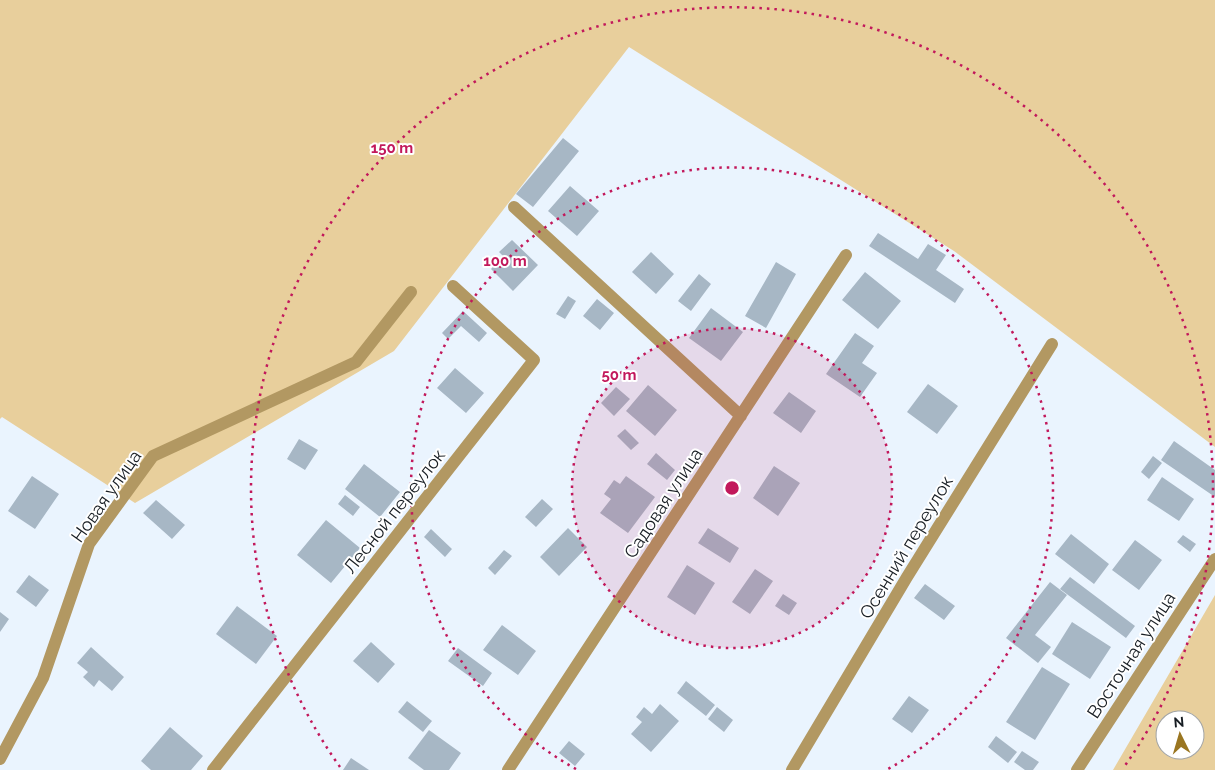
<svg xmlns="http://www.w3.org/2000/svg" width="1215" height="770" font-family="Raleway,sans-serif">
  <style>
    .green { fill: #e8cf9c; fill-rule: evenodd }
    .building { fill: #a7b7c5 }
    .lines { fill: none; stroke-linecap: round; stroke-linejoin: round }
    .street { stroke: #b29862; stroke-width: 12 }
    .ring { fill: none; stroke: #c2185b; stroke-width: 2.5; stroke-dasharray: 2.5 5 }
    .labels { text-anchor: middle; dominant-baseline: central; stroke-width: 4; stroke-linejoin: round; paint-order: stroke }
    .street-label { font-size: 18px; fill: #171d23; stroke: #fff }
    .centre { fill: #c2185b; stroke: #fff; stroke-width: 2.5 }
    .ring-label { font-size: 15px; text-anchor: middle; font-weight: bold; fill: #c2185b; stroke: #fff; stroke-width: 4; stroke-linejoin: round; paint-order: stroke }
  </style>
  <rect width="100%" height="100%" fill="#eaf4fe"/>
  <path class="green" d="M0,0h1215v447l-261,-196 -325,-204 -235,304 -259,152 -133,-86 -2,2z
    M1215,595v175h-102zM1165,720h30v30h-30z"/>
  <path class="building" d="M563,138l16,13 -46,56 -17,-13z
    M570,186l29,25 -22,25 -29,-25z
    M878,233l40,26 10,-15 18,11 -10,15 28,19 -9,14 -86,-57z
    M512,240l26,25 -25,26 -22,-22 12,-13 -4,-4z
    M651,252l23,22 -18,20 -24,-22z
    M776,262l20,12 -30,54 -21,-12z
    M865,272l36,29 -23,28 -36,-29z
    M699,274l12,10 -20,27 -13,-10z
    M568,296l8,5 -11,18 -9,-5z
    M597,299l17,14 -14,17 -17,-14z
    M711,308l32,24 -22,29 -32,-23z
    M463,311l24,22 -8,9 -18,-16 -13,13 -6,-6z
    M855,333l19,13 -12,17 15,10 -17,24 -34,-23z
    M455,368l29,25 -18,20 -29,-25z
    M928,384l30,22 -21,28 -30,-22z
    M648,385l29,25 -22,26 -29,-25z
    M616,387l14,12 -16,17 -13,-13z
    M789,392l27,19 -15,22 -28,-20z
    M625,429l14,14 -8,7 -14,-14z
    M299,439l19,11 -13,20 -18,-11z
    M1174,441l41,29v27l-54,-37z
    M656,453l19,17 -8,10 -20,-16z
    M1153,456l9,7 -13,16 -8,-7z
    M364,464l36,28 -20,25 -35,-28z
    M774,466l26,17 -22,33 -25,-18z
    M32,476l27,18 -24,35 -27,-18z
    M626,476l29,21 -27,36 -28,-20 11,-14 -7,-5 10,-14 6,4z
    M1162,477l32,22 -15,22 -32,-21z
    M345,495l15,12 -7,9 -15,-12z
    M542,499l11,10 -17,18 -11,-10z
    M156,500l29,25 -13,14 -29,-26z
    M326,520l34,28 -29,35 -34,-28z
    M568,528l19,19 -28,29 -19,-19z
    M708,528l31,20 -9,15 -32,-20z
    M431,529l21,20 -7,8 -21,-20z
    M1071,534l38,30 -15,20 -39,-30z
    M1183,535l13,9 -6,8 -13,-10z
    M1135,540l27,20 -23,30 -27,-20z
    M504,550l8,6 -17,19 -7,-7z
    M687,565l28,18 -20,32 -28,-18z
    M755,569l18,12 -23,33 -18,-12z
    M29,575l20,15 -13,17 -20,-15z
    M1070,577l65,49 -9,12 -66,-49z
    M1050,582l17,13 -32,40 16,12 -13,16 -32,-25z
    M925,584l30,22 -11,14 -30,-22z
    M783,594l14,9 -8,12 -14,-9z
    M237,606l40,30 -21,28 -40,-30z
    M0,612l9,7 -9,13z
    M1072,622l39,25 -21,32 -38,-25z
    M502,625l34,26 -18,24 -35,-25z
    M371,642l24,22 -17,19 -25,-22z
    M91,647l33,30 -12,14 -13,-11 -5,7 -11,-10 5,-5 -11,-9z
    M458,648l34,25 -9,13 -35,-25z
    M1042,667l28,17 -35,56 -29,-18z
    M686,681l29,24 -9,11 -29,-23z
    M909,696l20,14 -17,23 -20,-14z
    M407,701l25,20 -9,11 -25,-20z
    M660,704l19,17 -28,31 -20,-18 11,-12 -6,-5 8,-10 8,7z
    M717,707l16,13 -9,12 -16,-13z
    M170,727l33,29 -12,14h-40l-10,-9z
    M429,730l32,23 -12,17h-25l-16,-12z
    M996,736l21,16 -9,11 -20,-16z
    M569,741l16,13 -10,12 -16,-13z
    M1022,751l17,11 -6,8h-8l-11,-8z
    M351,758l18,12h-26z"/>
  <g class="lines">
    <path class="street" d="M514,207l227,209
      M0,759l43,-81 46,-134 64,-88 203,-94 55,-70
      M213,770l321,-410 -81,-74
      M508,770l338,-515
      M792,770l115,-193 145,-233
      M1077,770l138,-211"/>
  </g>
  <circle cx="732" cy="488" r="160" fill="#c2185b" fill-opacity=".12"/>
  <g class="ring">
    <circle cx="732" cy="488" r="160"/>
    <path d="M576 769A321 321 0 1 1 888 769"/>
    <path d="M340 767A481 481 0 1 1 1124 767"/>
  </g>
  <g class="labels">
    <g class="street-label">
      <text transform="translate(106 496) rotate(-55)">Новая улица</text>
      <text transform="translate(663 503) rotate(-57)">Садовая улица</text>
      <text transform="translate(394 511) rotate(-52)">Лесной переулок</text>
      <text transform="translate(906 547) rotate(-59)">Осенний переулок</text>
      <text transform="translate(1131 655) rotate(-57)">Восточная улица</text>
    </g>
  </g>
  <circle cx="732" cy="488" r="8" class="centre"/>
  <g class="ring-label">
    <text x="392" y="153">150 m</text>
    <text x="505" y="266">100 m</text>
    <text x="619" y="380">50 m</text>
  </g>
  <g transform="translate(1180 735) rotate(355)"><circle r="24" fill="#ffffff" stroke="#a2a5a7"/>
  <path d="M0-4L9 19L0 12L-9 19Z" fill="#9a7621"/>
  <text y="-8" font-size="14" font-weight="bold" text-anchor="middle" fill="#171d23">N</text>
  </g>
</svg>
